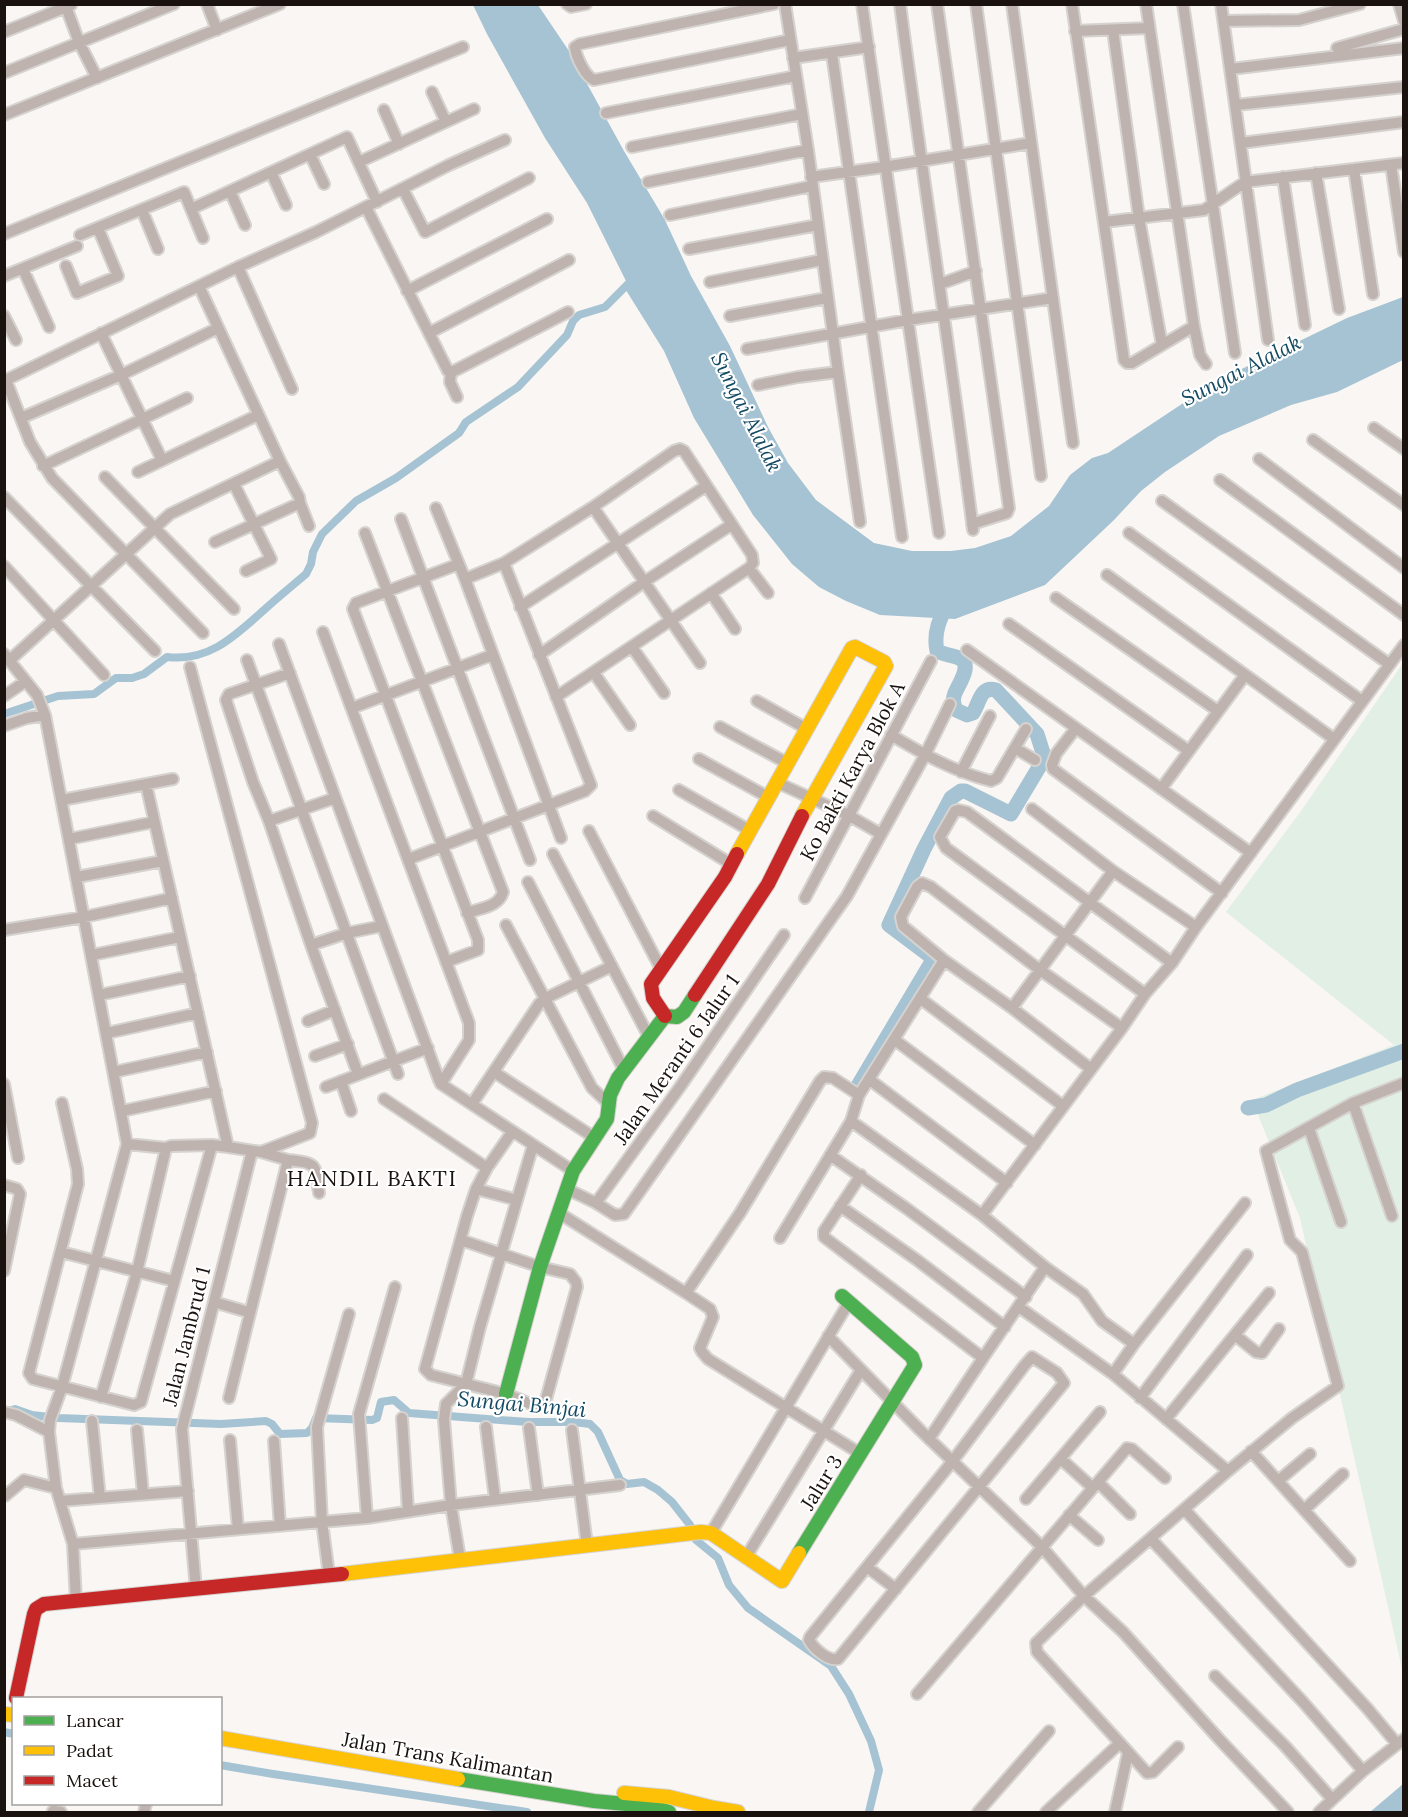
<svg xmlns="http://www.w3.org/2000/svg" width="1408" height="1817" font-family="Lora,serif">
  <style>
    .green { fill: #e1efe5 }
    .water { fill: #a6c3d3 }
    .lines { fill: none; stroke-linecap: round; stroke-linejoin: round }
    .canal { stroke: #a6c3d3; stroke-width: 8 }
    .river { stroke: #a6c3d3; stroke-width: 15 }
    .street-casing { stroke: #d5d2cf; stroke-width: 14 }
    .fast-casing { stroke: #d5d2cf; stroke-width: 16 }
    .slow-casing { stroke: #d5d2cf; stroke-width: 16 }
    .jam-casing { stroke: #d5d2cf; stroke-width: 16 }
    .street { stroke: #beb3af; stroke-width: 10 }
    .fast { stroke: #4caf50; stroke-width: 14 }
    .slow { stroke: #ffc107; stroke-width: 14 }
    .jam { stroke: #c62828; stroke-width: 14 }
    .labels { text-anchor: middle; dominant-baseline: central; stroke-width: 4.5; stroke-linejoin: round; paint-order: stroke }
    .street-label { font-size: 20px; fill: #19120e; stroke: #fff }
    .water-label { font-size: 21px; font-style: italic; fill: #134a64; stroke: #fff }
    .quarter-label { font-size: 22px; letter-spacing: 1.5px; fill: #19120e; stroke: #fff }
  </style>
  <rect width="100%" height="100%" fill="#faf6f3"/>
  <path class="green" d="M1403,663v1010l-103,-455 -48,-118 142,-55 -168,-133 75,-101z"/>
  <path class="water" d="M473,5h65l31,46 55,100 41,69 26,56 39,70 38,81 20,36 28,37 58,43 38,8h39l24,-3 36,-12 38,-30 21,-31 22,-17 16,-5 107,-71 132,-64 56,-21v63l-66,32 -46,13 -72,31 -54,36 -24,19 -27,29 -69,65 -90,34 -75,-4 -34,-14 -27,-14 -27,-23 -39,-49 -59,-97 -30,-67 -40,-64h5l-42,-84 -42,-65 -58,-104z
    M1403,1784v28h-33z"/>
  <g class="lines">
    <path class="canal" d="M4,714l54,-18 36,-2 22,-16h16l12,-4 23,-17c42,5 68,-21 97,-47 13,-12 28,-24 42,-36l5,-10 2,-12 9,-18 34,-33 40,-23 63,-45 7,-11 52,-35 49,-52 6,-14 6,-6 26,-8 30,-30
      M5,1412l10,-3 17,6 26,3 163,6 45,-3 6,3 8,10 27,-1 5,-5 4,-10 56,2 5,-2 4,-16 13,-2 15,13 119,9h46l16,2 8,8 22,48 7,4 17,-2 14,8 14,12 18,23 6,15 22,18 11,27 19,23 83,58 18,28 22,47 8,29 -10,42
      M4,1732l10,2
      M220,1765l53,9 254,38"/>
    <path class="river" d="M859,1084l72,-121v-5l-2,-3 -40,-30 35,-76 27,-51 10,-7h4l46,23 30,-50 3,-8 -7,-22 -41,-44c-16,-4 -16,12 -23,23l-6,2 -11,-5c-2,-4 -3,-10 -2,-14 2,-9 19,-29 7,-37 -6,-3 -16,-4 -24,-8 -4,-19 3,-33 12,-50
      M1248,1108l18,-3 31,-15 107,-39"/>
    <g class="street-casing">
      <path id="street" d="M65,4l14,38 18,36
        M207,4l10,26
        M567,4l4,3 15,-3
        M774,4l-194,40 -5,3c1,10 10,29 19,33l196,-40
        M785,4l23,146 30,222 22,150
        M862,4l77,529
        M900,4c23,176 51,351 73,526
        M937,4l72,504 -2,5 -35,11
        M976,4l65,472
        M1012,4l61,439
        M1072,4l52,356 3,3h5l62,-37
        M1146,4l48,322 6,29 6,9
        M1183,4l52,349
        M1221,4l47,336
        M1399,4l5,17
        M1224,21l75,-1 61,-16
        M1113,30l26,188 23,127
        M1075,31l74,-3
        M4,32l67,-27
        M1337,48l67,-19
        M832,54l70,483
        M793,58l76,-11
        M1231,69l173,-21
        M4,73l170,-69
        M432,92l14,30
        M1236,105l168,-18
        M384,110l15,34
        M606,113l190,-37
        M4,115l276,-111
        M1241,143l163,-21
        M632,147l170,-33
        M310,154l14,30
        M359,162l115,-53
        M1391,165l13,87
        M1354,169l19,125
        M271,172l15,33
        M1316,173l23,136
        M811,177l73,-10 147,-24
        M1283,177l22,148
        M648,182l160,-32
        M403,189l22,43 104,-54
        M230,191l15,34
        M366,207l82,164h6l114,-59
        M191,209l156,-72 30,65
        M142,210l16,39
        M670,215l142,-29
        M1104,222l100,-12 41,-28 159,-19
        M4,234l459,-187
        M80,235l104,-43 19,46
        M689,249l129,-24
        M66,266l11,27 41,-17 -20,-48
        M238,267l54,122
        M23,269l26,58
        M4,276l73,-30
        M710,282l112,-22
        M940,284l36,-13
        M407,291l140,-72
        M4,316l12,24
        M730,316l97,-18
        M101,333l61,127
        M429,333l140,-73
        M747,349l161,-29 145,-22
        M451,371l-1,11 7,15
        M6,380l24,62 22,36 151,155
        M4,381l234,-114 78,-35 133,-67 56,-25
        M758,385l40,-8 40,-5
        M21,418l100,-43 97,-47
        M1374,428l30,21
        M1313,440l91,65
        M1259,459l145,109
        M43,466l144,-68
        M138,472l120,-57
        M105,477l129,132
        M1220,480l184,135
        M234,484l37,75 -25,12
        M4,497l151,154
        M1162,501l227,163
        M300,503l9,23
        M593,507l107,156
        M436,508l29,71 96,259
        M401,519l129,341
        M365,533l138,359c-4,15 -23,16 -36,21
        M1129,533l233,168
        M215,542l85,-39 -1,-6 -19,-36
        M4,566l100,109
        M749,568l19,25
        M1107,575l227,164
        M465,579l39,-16 89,-56 81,-56 6,-2 4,2 68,104 1,8 -4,5 -193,129
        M711,593l24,36
        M1056,598l162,113
        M520,607l186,-121
        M1009,624l180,127
        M323,632l146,391v17l-28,44
        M279,644l160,436 2,4 132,87
        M632,647l32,46
        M967,650l284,203
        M4,654l33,41 8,20 82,429 -65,243 -12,33 -1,12 7,56 17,56 3,57
        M539,655l105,-73 87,-57
        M10,660l160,-146 110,-53 -81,-175
        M247,660l151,414
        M190,667l122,456 -2,10 -49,19
        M290,673l-61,21 -3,6 27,82 16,39 42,124 47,129
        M594,673l36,52
        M4,696l22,-15
        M757,701l50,28
        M352,708l140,-53
        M4,726l23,-8 18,-3
        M720,727l67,36
        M1076,728l-20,26 -4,11 1,4 169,124
        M891,735c32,19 64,37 100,46l6,-3 29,-49
        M1015,748l20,12
        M699,759l69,38
        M961,772l29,-56
        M776,782l72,33 33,19
        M1161,789l84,-114
        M679,790l70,40
        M62,800l111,-21
        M1032,809l81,62 83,56
        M653,816l78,48
        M269,821l66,-23
        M589,831l72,138
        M69,839l85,-17
        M553,854l96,183
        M409,859l176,-68 6,-6 -87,-222
        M77,877l86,-16
        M528,882l96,188
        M805,898l126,-237
        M506,925l86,163 17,16
        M4,930l80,-13 88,-19
        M311,945l36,-12 35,-7
        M92,955l88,-18
        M446,962l32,-12v-10l-125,-331 3,-6 103,-39
        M1145,994l-199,-146 -6,-11 15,-26 3,-1 9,2 205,151
        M99,995l91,-19
        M921,999l142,107
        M1012,1008l101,-137
        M308,1021l27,-11
        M107,1033l91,-20
        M895,1040l140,105
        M315,1056l33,-12
        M1091,1069l-79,-61 -68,-48 -41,-34 -2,-9 16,-30 5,-4 9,4 109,83 82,58
        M114,1072l93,-20
        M494,1072l101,66
        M870,1080l137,103
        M341,1081l10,30
        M4,1084l14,74
        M326,1087l102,-39
        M859,1095l85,-135
        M384,1099l103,69
        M62,1103l15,66 1,15 -49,189 4,6 101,26 7,-3 71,-257
        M1353,1103l39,113
        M472,1104l67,-100 5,-5 68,-33
        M122,1111l94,-20
        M1309,1128l32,94
        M127,1144l39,4 5,-2 41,-1 16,2 -82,-363
        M228,1147l33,5 27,8 -59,238
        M830,1155l76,53 120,89
        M288,1160c30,3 27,4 31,33
        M861,1175l-37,56v6l159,121 62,-91
        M4,1185l13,4 3,5 -16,77
        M476,1189l41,11
        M567,1189l29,14 19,12 9,-1 223,-318 78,-141 25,-51
        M596,1203l84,-116 104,-152
        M840,1206l77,54 88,67
        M559,1213l127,80 54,-80 80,-132 4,-4 9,1 26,17 -8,26
        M982,1215l140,-187 23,-34 27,-31 24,-36 208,-282
        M780,1238l71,-117 131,94 63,52 38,27 19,27 32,23
        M461,1240l79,27 30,7 6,8 1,5 -32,116 -7,4 -32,-13 -75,-19 -6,-6 42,-153 9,-27 11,-21 25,-36
        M61,1252l113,29
        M686,1293l24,16 3,8 -13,31 2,4 6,7 153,95
        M214,1302l34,10
        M1019,1307l94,67 115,97 64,-53 46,-32 -36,-134 -12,-12 -24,-89 87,-48 51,-20
        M1235,1335l21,17 6,1 17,-24
        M828,1336l93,95 121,116 42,49 39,36 96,107 69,73
        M1032,1357l25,16 7,10 -226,276c-10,2 -24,-10 -29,-19l1,-3 142,-175 72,-96z
        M1113,1374l21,-30 111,-141
        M101,1397l36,-125 29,-124
        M1140,1398l107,-143
        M4,1412l12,3 33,17
        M402,1418l6,93
        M1166,1419l103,-126
        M92,1421l8,77
        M486,1427l9,72
        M529,1428l9,67
        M137,1430l6,64
        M572,1430l15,115
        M929,1439l54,-81
        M230,1440l8,89
        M274,1441l6,85
        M1251,1451l99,110
        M1061,1459l32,29
        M1278,1481l32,-27
        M1098,1482l32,32
        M5,1496l19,-16 32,8
        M1026,1499l74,-87
        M60,1501l128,-10
        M1185,1510l182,198 30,36
        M1304,1510l39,-36
        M1069,1515l29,25
        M367,1518l-8,-104 36,-127
        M711,1533l138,-231
        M1151,1539l152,163 60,69
        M73,1544l294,-26 84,-13 169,-20
        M746,1557l115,-187
        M460,1559l-9,-54 -7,-85 2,-16 20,-20 14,-57 53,-182
        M867,1567l29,22
        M329,1575l-7,-53 -5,-95 32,-113
        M196,1589l-14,-160 70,-278
        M1215,1676l70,70 47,53
        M917,1694l210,-246 5,1 33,29
        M1120,1743l27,30 6,-1 25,-25
        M53,1811l8,1
        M144,1812l2,-8
        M978,1812l71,-81
        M1046,1812l74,-69 -83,-91 -1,-9 48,-47 144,-125
        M1115,1812l13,-59
        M1319,1812l44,-41 41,-32"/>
    </g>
    <g class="fast-casing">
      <path id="fast" d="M506,1394l34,-127 33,-96 34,-52 3,-24 8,-17 47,-62 12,1 7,-5 11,-17
        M799,1553l116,-188 -3,-8 -70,-61
        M458,1779l136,22 54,5 21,6"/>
    </g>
    <g class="slow-casing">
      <path id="slow" d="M737,854l115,-206 3,-1 29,15 2,4 -84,150
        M342,1574l359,-42 10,1 71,48 17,-28
        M4,1714l10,1
        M220,1738l238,41
        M624,1793l45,4 45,11v4
        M714,1808l24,4"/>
    </g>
    <g class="jam-casing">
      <path id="jam" d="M695,995l73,-111 34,-68
        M665,1016l-12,-18 -2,-14 74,-107 12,-23
        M16,1698l18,-84 2,-5 8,-5 298,-30"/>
    </g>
    <use href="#street" class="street"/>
    <use href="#fast" class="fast"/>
    <use href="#slow" class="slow"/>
    <use href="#jam" class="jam"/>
  </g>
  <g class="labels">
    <g class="street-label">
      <text transform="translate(852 771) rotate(-62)">Ko Bakti Karya Blok A</text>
      <text transform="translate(676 1059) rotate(-55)">Jalan Meranti 6 Jalur 1</text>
      <text transform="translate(186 1336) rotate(-76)">Jalan Jambrud 1</text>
      <text transform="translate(821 1482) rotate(-58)">Jalur 3</text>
      <text transform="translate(448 1757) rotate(10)">Jalan Trans Kalimantan</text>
    </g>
    <g class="water-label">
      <text transform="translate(1241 370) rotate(-27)">Sungai Alalak</text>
      <text transform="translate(747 412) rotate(63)">Sungai Alalak</text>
      <text transform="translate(522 1404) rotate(5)">Sungai Binjai</text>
    </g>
    <g class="quarter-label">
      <text x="372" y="1178">HANDIL BAKTI</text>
    </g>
  </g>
  <rect width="1408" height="1817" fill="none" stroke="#19120e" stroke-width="12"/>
  <rect x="12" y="1697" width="210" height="108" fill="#ffffff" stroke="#a3a09f" stroke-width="1.5"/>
  <rect x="24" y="1716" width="30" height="9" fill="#4caf50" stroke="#a3a09f" stroke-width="1.5"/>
  <text x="66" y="1727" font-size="18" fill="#19120e">Lancar</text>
  <rect x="24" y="1746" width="30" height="9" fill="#ffc107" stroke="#a3a09f" stroke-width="1.5"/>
  <text x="66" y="1757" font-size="18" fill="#19120e">Padat</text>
  <rect x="24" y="1776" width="30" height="9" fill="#c62828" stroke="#a3a09f" stroke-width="1.5"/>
  <text x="66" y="1787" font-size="18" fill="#19120e">Macet</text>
</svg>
